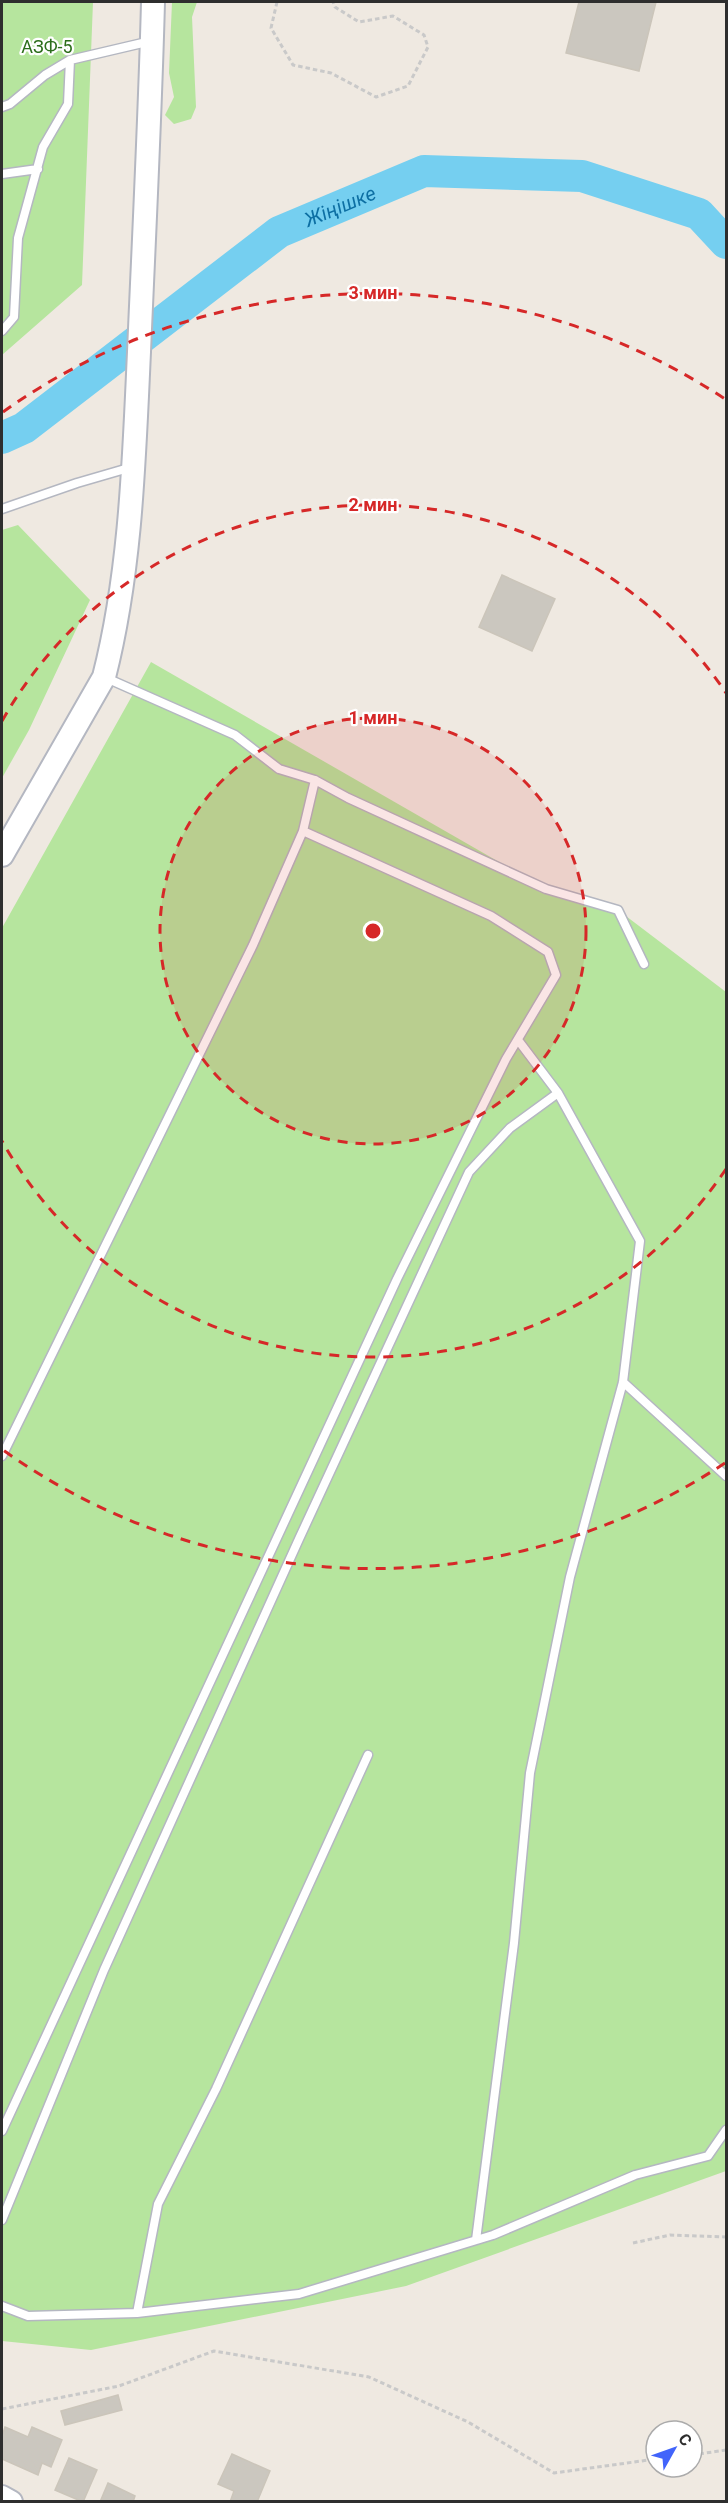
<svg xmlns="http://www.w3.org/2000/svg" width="728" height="2503" font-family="Roboto,sans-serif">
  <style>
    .green { fill: #b6e59e }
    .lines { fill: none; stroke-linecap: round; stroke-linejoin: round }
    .river { stroke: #75cff0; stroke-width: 32 }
    .building { fill: #cbc7bf; stroke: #cbc5ba; stroke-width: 1.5 }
    .lane-casing { stroke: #b4b7c1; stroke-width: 11 }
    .secondary-casing { stroke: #b4b7c1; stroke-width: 26 }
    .path { stroke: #c9c9c9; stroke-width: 3; stroke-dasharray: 4.5 3; stroke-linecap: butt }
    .lane { stroke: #fff; stroke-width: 8 }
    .secondary { stroke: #fff; stroke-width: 22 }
    .ring { fill: none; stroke: #d62828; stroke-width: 3; stroke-dasharray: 10 8 }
    .labels { text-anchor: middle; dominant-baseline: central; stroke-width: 4.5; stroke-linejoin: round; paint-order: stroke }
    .park-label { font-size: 18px; fill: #2c6e1b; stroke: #fff }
    .water-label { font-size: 20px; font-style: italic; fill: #0d6fa3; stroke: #fff }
    .centre { fill: #d62828; stroke: #fff; stroke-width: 3 }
    .ring-label { font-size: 18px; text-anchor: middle; font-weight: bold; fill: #d62828; stroke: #fff; stroke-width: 4.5; stroke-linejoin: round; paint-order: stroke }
  </style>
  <rect width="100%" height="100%" fill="#efe9e1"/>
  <path class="green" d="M2,2h91l-11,283 -80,70z
    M172,2h25l-5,15 4,90 -5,12 -17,5 -9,-9 9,-18 -5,-24z
    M18,525l72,75 -61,130 -27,48v-248z
    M151,662l395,227 72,21 108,82v1179l-320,115 -315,64 -89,-9v-1413z"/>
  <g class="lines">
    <path class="river" id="s1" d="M2,438l22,-10 255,-196 145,-61 158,5 117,38 27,29"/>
  </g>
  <path class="building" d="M579,2h77l-17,69 -73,-18z
    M502,575l53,24 -23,52 -53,-24z
    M118,2395l4,15 -57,15 -4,-14z
    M5,2427l23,10 4,-10 30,13 -11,27 -9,-4 -4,12 -36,-16v-23z
    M232,2454l38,17 -13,31h-27l4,-11 -16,-7z
    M69,2458l28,12 -14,32 -28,-12z
    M108,2483l27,13 -2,6h-33z"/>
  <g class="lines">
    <g class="lane-casing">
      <path id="lane" d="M70,60l81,-19
        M2,107l8,-3 35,-29 25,-15 -2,44 -25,43 -25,91 -4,79 -12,14
        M2,174l36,-5
        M2,509l75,-26 55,-16
        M104,677l131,58 44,34 36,11 33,18 198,91 72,21 26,54
        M518,1040l40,53
        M623,1382l103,94
        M2,1456l251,-511 50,-114
        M2,2131l395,-852 109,-220 50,-84 -8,-23 -57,-36 -188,-85 12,-51
        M2,2220l102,-250 195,-431 170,-367 41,-44 48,-35 82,148 -17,141 -53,195 -40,196 -16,170 -38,297
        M2,2306l26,10 109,-3 162,-19 194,-59 142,-60 73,-19 18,-26
        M137,2313l21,-109 58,-115 152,-334"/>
    </g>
    <g class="secondary-casing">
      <path id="secondary" d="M2,855l102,-178c27,-106 30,-217 35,-325 5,-117 11,-234 14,-350
        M2,2497l9,5"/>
    </g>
    <path class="path" d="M277,2l-6,26 22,37 38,8 45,24 32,-11 20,-39 -4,-12 -31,-19 -34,6 -24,-15 -2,-5
      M633,2243l37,-8 56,2
      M2,2409l117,-23 95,-35 155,26 99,45 86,51 102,-14
      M692,2455l34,-5"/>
    <use href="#lane" class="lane"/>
    <use href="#secondary" class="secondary"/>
  </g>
  <circle cx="373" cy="931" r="213" fill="#d62828" fill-opacity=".12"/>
  <g class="ring">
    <circle cx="373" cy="931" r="213"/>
    <path d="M726 1169A426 426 0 0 1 2 1141M2 721A426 426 0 0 1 726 693"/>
    <path d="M725 1463A638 638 0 0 1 3 1450M3 412A638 638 0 0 1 725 399"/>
  </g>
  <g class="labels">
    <g class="park-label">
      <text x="47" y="46">АЗФ-5</text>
    </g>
    <g class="water-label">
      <text stroke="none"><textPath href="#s1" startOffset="412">Жіңішке</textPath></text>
    </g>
  </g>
  <circle cx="373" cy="931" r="9" class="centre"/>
  <g class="ring-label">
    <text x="373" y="299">3 мин</text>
    <text x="373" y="511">2 мин</text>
    <text x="373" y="724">1 мин</text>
  </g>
  <rect width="728" height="2503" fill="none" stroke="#2e2e2e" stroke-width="6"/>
  <g transform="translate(674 2449) rotate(50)"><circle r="28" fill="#ffffff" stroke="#ababab" stroke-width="1.5"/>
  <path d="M0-4.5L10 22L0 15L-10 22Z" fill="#4264fb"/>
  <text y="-9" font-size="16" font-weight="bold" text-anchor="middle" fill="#2e2e2e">С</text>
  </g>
</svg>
